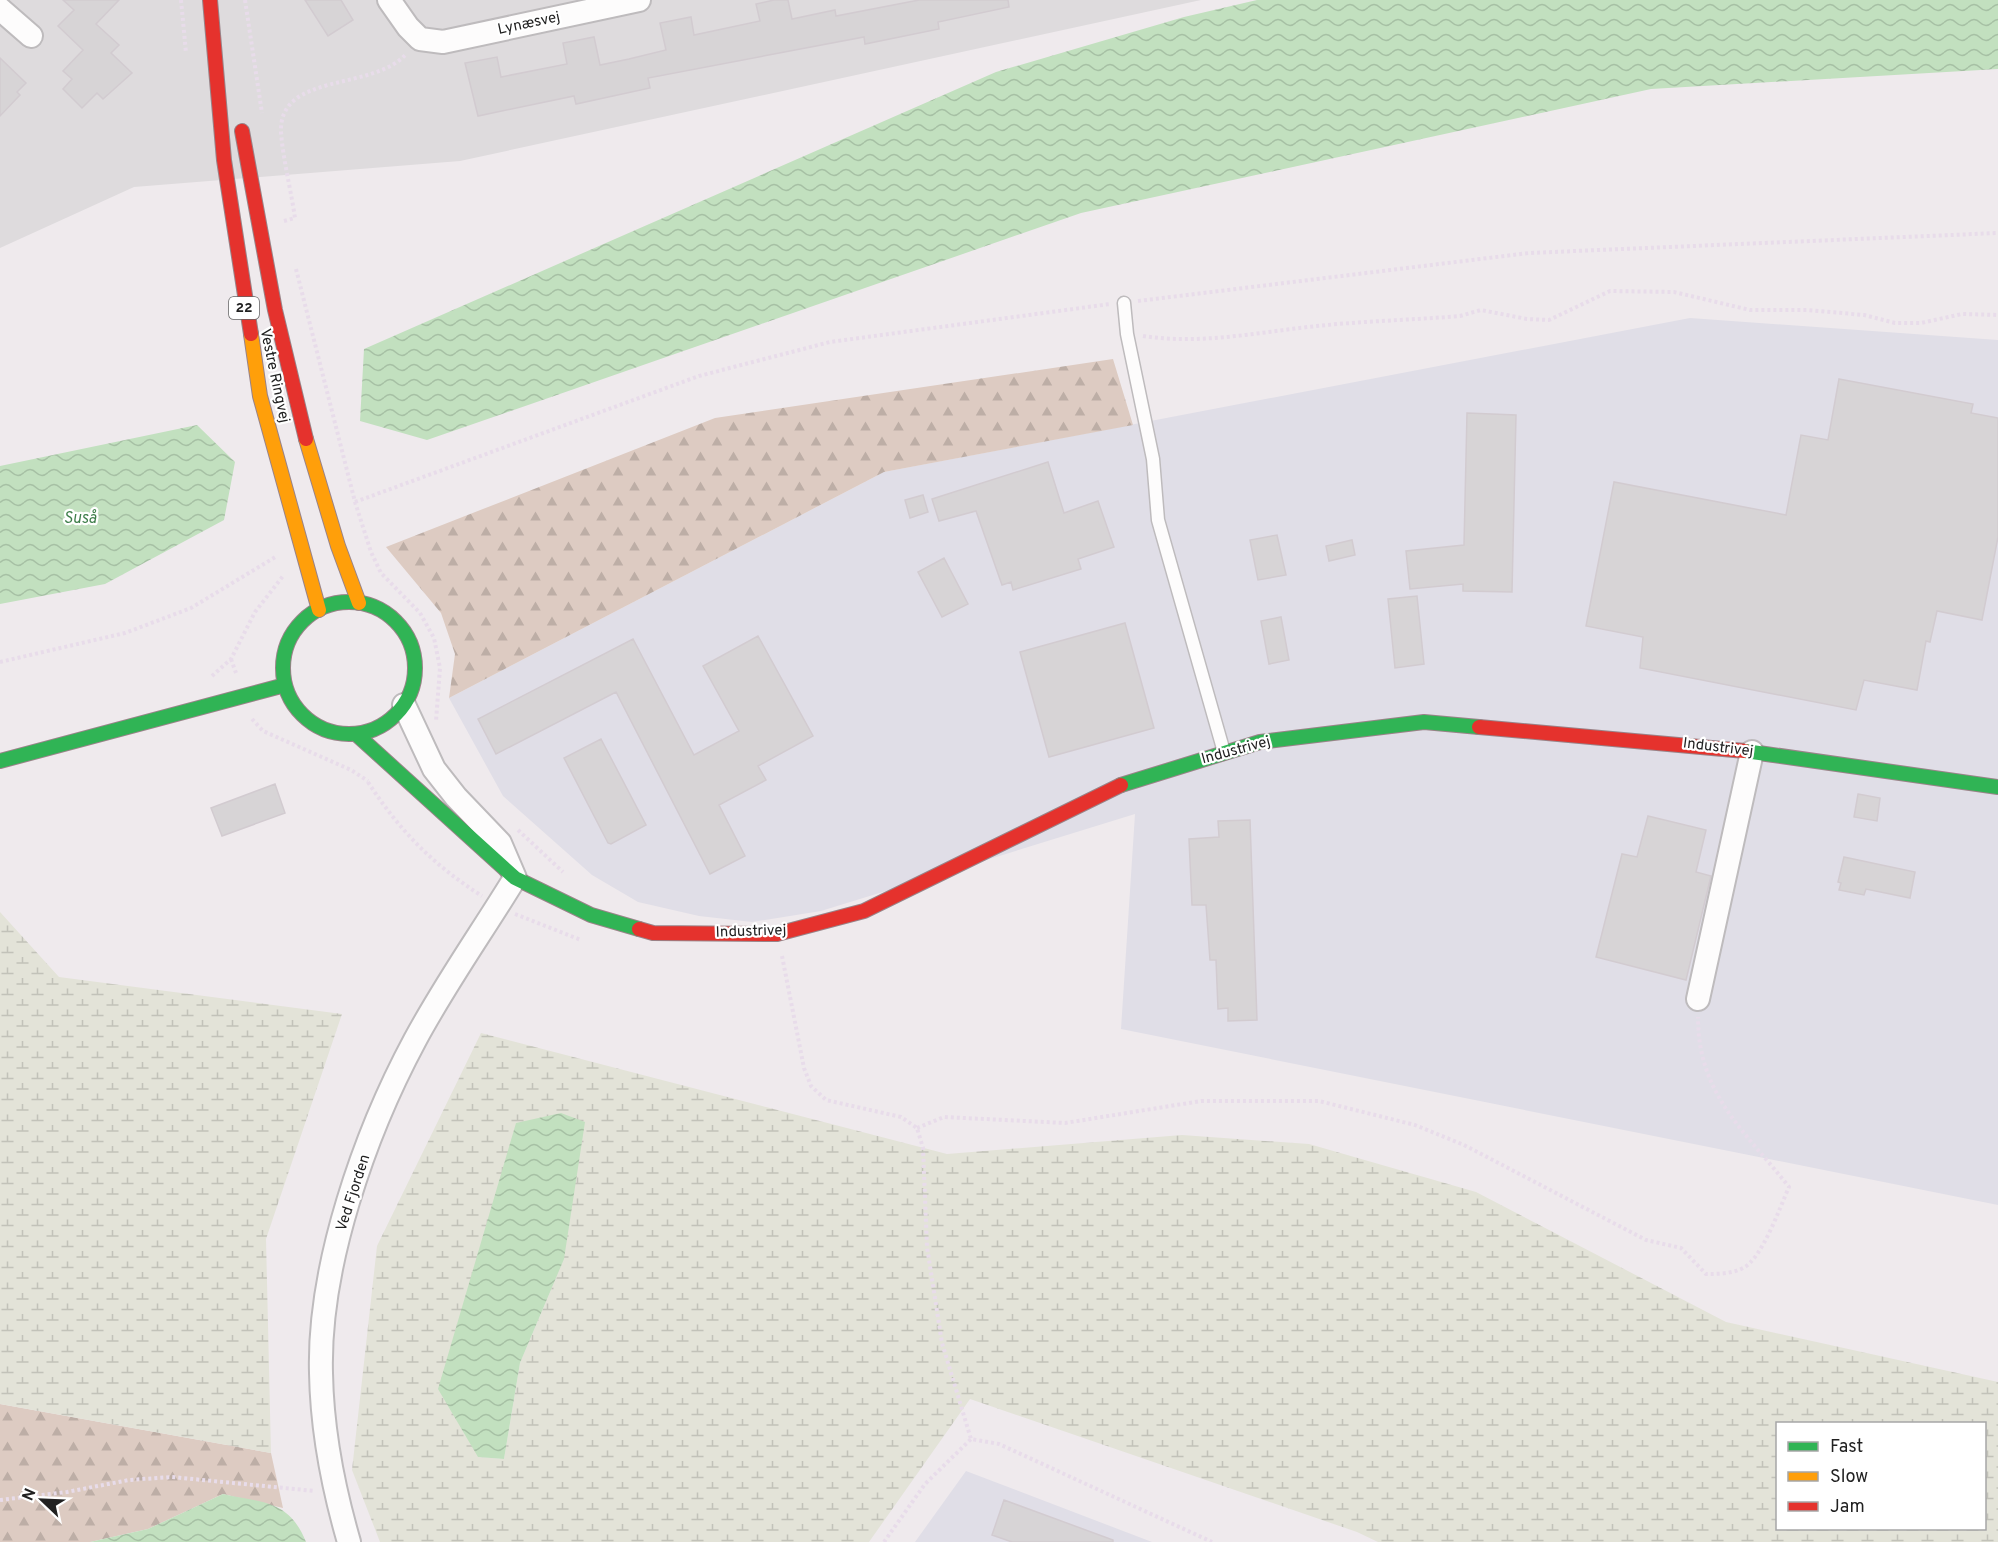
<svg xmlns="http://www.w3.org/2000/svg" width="1998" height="1542" font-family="Overpass,sans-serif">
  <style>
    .residential { fill: #dedbdd }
    .industrial { fill: #e0dee7 }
    .forest { fill: url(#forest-firs) }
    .wetland { fill: url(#wetland-marsh); fill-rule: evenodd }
    .water { fill: url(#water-waves) }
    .building { fill: #d7d4d6; stroke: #d2cbd0; stroke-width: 1.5 }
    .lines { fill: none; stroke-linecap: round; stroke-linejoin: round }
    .lane-casing { stroke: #bebbbd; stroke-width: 15 }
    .street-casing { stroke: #bebbbd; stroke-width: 26 }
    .fast-casing { stroke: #998388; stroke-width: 16 }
    .slow-casing { stroke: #998388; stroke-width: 16 }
    .jam-casing { stroke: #998388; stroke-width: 16 }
    .path { stroke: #e8dcea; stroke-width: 4; stroke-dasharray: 3 3; stroke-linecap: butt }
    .lane { stroke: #fdfcfc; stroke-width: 12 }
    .street { stroke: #fdfcfc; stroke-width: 22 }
    .fast { stroke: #30b455; stroke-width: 14 }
    .slow { stroke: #ff9f0a; stroke-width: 14 }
    .jam { stroke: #e5322d; stroke-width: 14 }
    .labels { text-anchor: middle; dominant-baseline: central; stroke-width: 4.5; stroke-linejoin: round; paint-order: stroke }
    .shield { fill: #fff; stroke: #646464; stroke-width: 1.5 }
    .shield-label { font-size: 14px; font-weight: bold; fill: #212121 }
    .street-label { font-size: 15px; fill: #212121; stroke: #fff }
    .water-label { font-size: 16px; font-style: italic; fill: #3e7e4a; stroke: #fff }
  </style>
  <defs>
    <pattern id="forest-firs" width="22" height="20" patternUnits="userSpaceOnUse" patternTransform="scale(1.5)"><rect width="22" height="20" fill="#ddcbc2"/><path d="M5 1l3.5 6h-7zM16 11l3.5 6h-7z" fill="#bdaea6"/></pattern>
    <pattern id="wetland-marsh" width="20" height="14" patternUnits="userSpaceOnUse" patternTransform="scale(1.5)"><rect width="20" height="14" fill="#e3e3d8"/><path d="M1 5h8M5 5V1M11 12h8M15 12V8" fill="none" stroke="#c2c2b9"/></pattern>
    <pattern id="water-waves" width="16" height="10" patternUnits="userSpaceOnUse" patternTransform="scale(1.5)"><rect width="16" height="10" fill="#c2e0bf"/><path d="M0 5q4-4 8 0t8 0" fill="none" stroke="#a6c0a4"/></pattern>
  </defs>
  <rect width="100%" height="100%" fill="#efeaed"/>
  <path class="residential" d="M0,0h1201l-741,161 -326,26 -134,61z"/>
  <path class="industrial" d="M1690,318l308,22v865l-877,-176 14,-215 -314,97 -69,11 -53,-6 -61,-14 -46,-27 -89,-79 -54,-98 435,-226z
    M966,1471l186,71h-237z"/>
  <path class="forest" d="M1113,359l20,66 -249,47 -435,226 6,-44 -14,-41 -55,-66 329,-129z
    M0,1404l271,49 12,55 -60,-14 -75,35 -58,13h-90z"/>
  <path class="wetland" d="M0,912l59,65 283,37 -76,225 5,214 -271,-49z
    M481,1033l466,121 235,-19 127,9 167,48 250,130 272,60v160h-620l-21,-10 -387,-133 -101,143h-489l-28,-72 25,-224zM564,1259l-44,104 -16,96 -26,-2zM1778,1424h206v104h-206z"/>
  <path class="water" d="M1257,0h741v69l-347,20 -570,124 -654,227 -67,-19 4,-72 632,-277 188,-55z
    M197,425l38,37 -11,58 -119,64 -105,20v-138z
    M561,1113l24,9 -21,137 -44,104 -16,96 -26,-2 -40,-68 78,-266z
    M223,1494c40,9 66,6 83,48h-216l58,-13z"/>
  <path class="building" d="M63,0h56l-23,24 23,21 -8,8 21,20 -29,26 -6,-6 -15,15 -19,-19 9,-10 -9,-8 20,-21 -25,-24 16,-16z
    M305,0h36l12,20 -25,16z
    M774,0h14l4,19 43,-9 1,6 83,-16h89l1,7 -71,15 1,7 -74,15 -1,-7 -216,41 2,10 -74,16 -2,-8 -96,20 -13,-53 32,-6 4,20 66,-13 -4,-21 31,-6 6,28 29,-6 37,-9 -6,-27 31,-6 3,18 66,-14 -4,-17z
    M0,58l26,25 -9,9 3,3 -20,21z
    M1839,379l134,25 -2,9 27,5v119l-16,83 -45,-9 -7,31 -4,-1 -9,49 -53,-10 -8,30 -216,-42 3,-31 -57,-11 28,-144 172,33 15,-80 27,5z
    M1467,413l49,2 -4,177 -49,-1v-7l-53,5 -4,-38 58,-6z
    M1048,462l16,51 34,-12 16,46 -36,12 3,10 -68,21 -2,-8 -9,3 -26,-74 -37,10 -7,-22z
    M923,495l5,17 -18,6 -5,-18z
    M1277,535l9,40 -28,5 -8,-40z
    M1352,540l3,15 -26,6 -3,-15z
    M944,558l24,46 -26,13 -24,-45z
    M1417,596l7,68 -29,4 -7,-69z
    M1281,617l8,43 -20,4 -8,-43z
    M1125,623l29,105 -105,29 -29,-105z
    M758,636l55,100 -55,30 8,14 -47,25 26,51 -35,18 -94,-182 -120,62 -18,-35 155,-80 61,116 45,-24 -36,-65z
    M601,739l45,86 -35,19 -3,-1 -44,-85z
    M275,784l10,29 -63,23 -11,-28z
    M1858,794l22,4 -3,23 -23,-4z
    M1648,816l58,14 -10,42 15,4 -25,104 -90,-23 26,-103 15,3z
    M1250,820l7,200 -29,1v-13l-10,1 -2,-49h-6l-4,-55h-14l-3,-66 30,-2 -1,-16z
    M1844,857l71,15 -5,26 -44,-9 -2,6 -25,-5 2,-7 -3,-1z
    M1004,1500l109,40v2h-101l-20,-7z"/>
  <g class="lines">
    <g class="lane-casing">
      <path id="lane" d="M1124,303l3,31 26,125 5,61 66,232"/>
    </g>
    <g class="street-casing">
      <path id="street" d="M389,0l19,27 12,12 23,3 196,-42
        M0,9l31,27
        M1698,999l54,-247
        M349,1542c-16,-55 -27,-111 -28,-169 -3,-107 44,-240 94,-333 30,-56 67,-108 100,-162l-15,-35 -44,-46 -22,-28 -30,-64"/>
    </g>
    <g class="fast-casing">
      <path id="fast" d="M283 668a66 66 0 1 1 132 0a66 66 0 1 1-132 0Z
        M356,734l159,144 76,37 48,14
        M1745,751l253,36
        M0,761l285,-76
        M1121,785l139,-43 164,-20 55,5"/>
    </g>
    <g class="slow-casing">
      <path id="slow" d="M251,334l9,62 59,214
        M306,439l32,107 21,57"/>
    </g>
    <g class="jam-casing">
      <path id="jam" d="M210,0l14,160 27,174
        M242,131l33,179 31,129
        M1479,727l266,24
        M639,929l14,4 124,1 87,-23 257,-126"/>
    </g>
    <path class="path" d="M181,0l5,53
      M245,0l17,113
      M284,221l11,-3c-4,-28 -12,-58 -14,-86 -2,-61 93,-40 126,-79
      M296,269l59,233 16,50 10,21 39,40 14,25 6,30 -4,53
      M1138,301l391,-48 469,-20
      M1143,336c58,9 116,-4 174,-10 47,-5 95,-6 143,-10l21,-6 46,9 22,1 61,-29 64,1 76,18h57l57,5 31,8h26l41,-9 36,1
      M355,502l344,-126 131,-34 280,-38
      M231,659l5,14
      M0,662l125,-29 66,-25 86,-52
      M212,676l19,-17 24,-47 28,-36
      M252,719l11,12 88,39 17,11
      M368,782c31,48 65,83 114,114
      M518,830l45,42
      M515,914l66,26
      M782,956l22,112 7,18 15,14 75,17 16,11 6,20 4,99 15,96 29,96 28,5 213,98
      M917,1128l27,-11 121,6 136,-22h118l96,24 49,20 182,95 35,8 25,26c12,0 25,0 37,-6 19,-9 37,-61 46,-81 -44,-56 -91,-92 -91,-170
      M0,1500l67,-8 62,-12 43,-3 143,14
      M884,1542l41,-58 46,-45"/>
    <use href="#lane" class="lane"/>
    <use href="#street" class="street"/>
    <use href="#fast" class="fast"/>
    <use href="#slow" class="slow"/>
    <use href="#jam" class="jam"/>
  </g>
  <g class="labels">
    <rect class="shield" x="229" y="297" width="30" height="22" rx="4.5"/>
    <g class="shield-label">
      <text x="244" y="308">22</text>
    </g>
    <g class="street-label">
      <text transform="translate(529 24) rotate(-12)">Lynæsvej</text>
      <text transform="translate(274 376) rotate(78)">Vestre Ringvej</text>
      <text transform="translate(1718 748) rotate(7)">Industrivej</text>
      <text transform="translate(1236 751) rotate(-15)">Industrivej</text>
      <text transform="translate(751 932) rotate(-2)">Industrivej</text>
      <text transform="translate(354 1193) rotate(-72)">Ved Fjorden</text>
    </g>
    <g class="water-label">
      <text x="80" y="519">Suså</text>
    </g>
  </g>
  <rect x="1776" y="1422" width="210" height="108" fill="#ffffff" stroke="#a6a6a6" stroke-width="1.5"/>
  <rect x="1788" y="1442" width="30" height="9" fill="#30b455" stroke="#a6a6a6" stroke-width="1.5"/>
  <text x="1830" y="1452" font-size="18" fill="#212121">Fast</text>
  <rect x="1788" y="1472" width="30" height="9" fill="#ff9f0a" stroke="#a6a6a6" stroke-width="1.5"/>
  <text x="1830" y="1482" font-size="18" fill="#212121">Slow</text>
  <rect x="1788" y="1502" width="30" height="9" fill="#e5322d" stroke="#a6a6a6" stroke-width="1.5"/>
  <text x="1830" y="1512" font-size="18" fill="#212121">Jam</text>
  <g transform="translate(42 1500) rotate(293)" stroke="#ffffff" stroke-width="4.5" paint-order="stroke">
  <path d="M0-4.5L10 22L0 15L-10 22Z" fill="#212121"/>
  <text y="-9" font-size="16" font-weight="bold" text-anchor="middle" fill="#212121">N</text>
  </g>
</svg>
